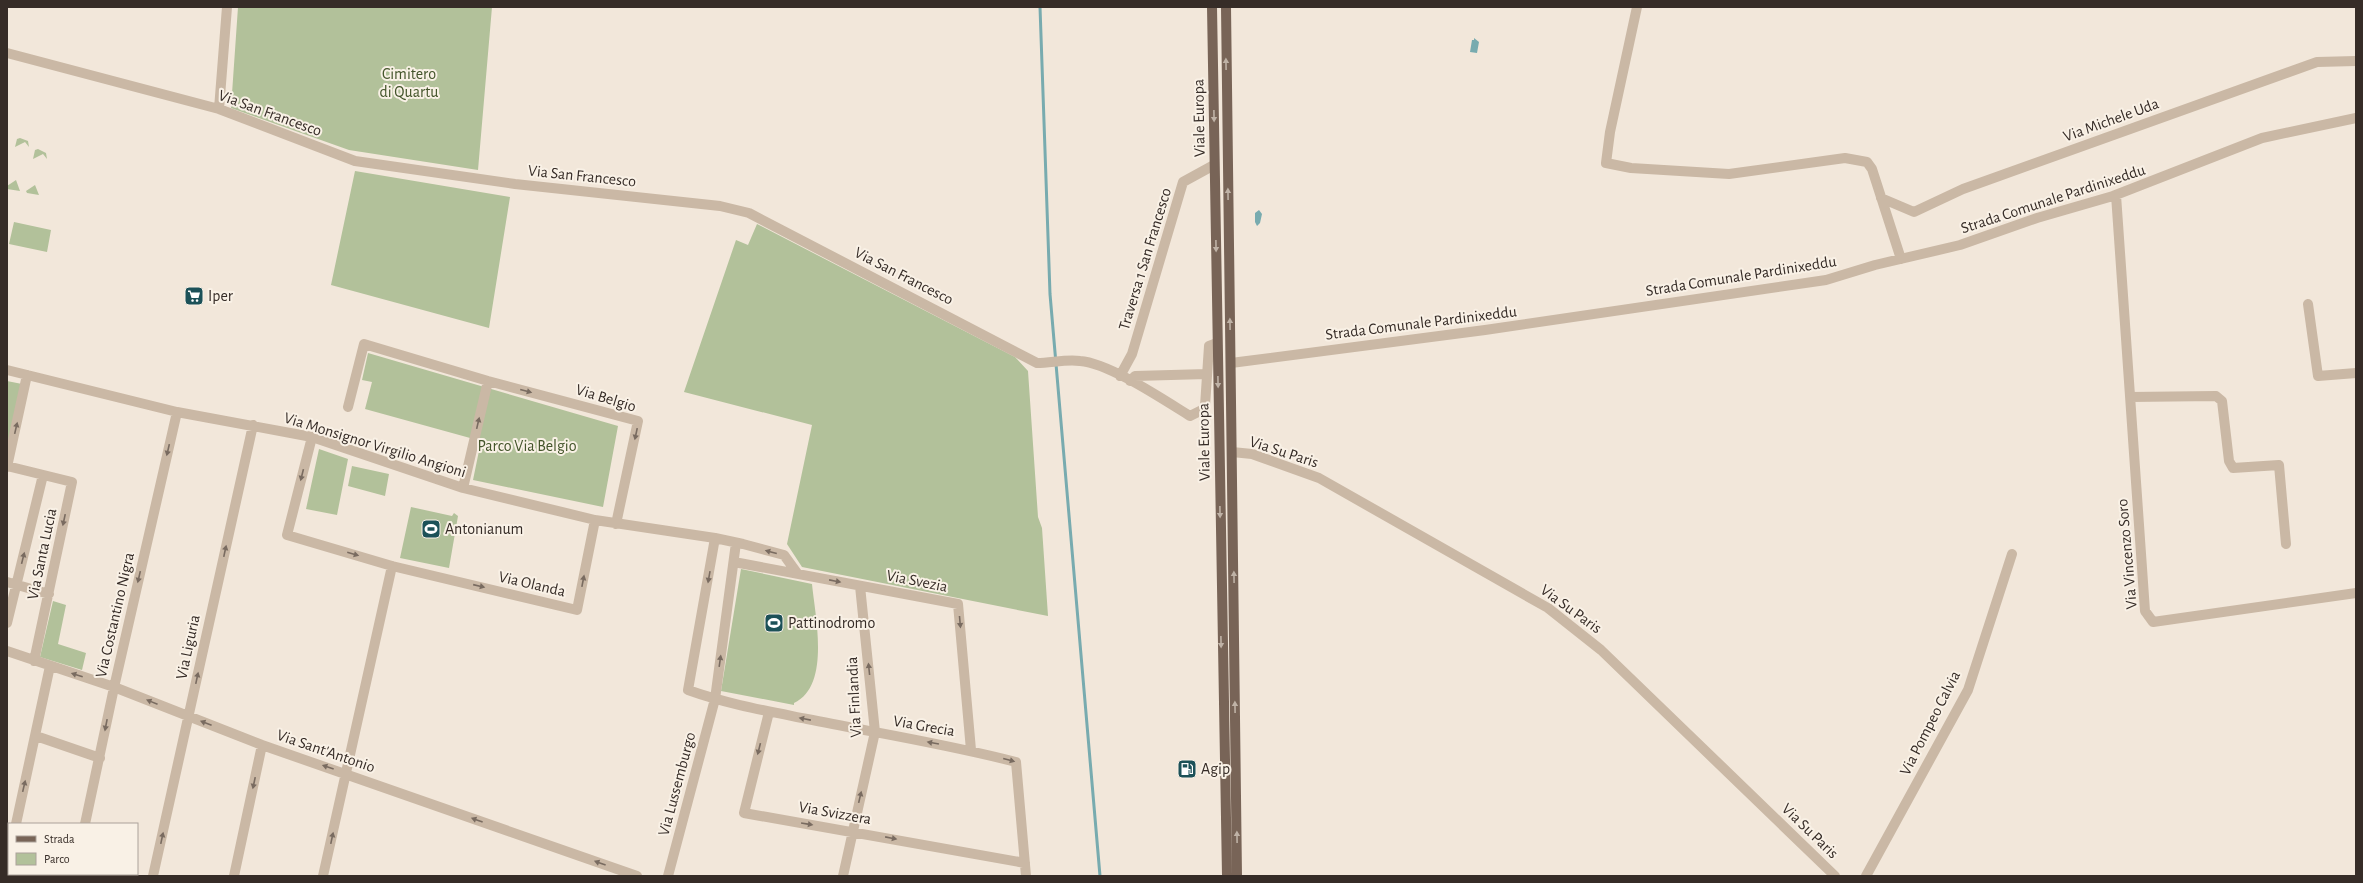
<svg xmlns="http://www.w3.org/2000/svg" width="2363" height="883" font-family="'Alegreya Sans',sans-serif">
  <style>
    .green { fill: #b2c19a }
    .water { fill: #78abaf }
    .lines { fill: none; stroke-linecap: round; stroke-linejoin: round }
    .stream { stroke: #78abaf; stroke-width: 3 }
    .minor { stroke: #cab8a5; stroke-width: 10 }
    .major { stroke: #786457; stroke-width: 10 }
    .oneway { fill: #bfb2a6 }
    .oneway2 { fill: #796b60 }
    .labels { text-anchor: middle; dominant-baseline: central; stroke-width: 4; stroke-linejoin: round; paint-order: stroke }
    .park-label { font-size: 16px; fill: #43542a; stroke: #f9f1e6 }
    .street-label { font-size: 16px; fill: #362c27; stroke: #f9f1e6 }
    .poi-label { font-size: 16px; fill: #362c27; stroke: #f9f1e6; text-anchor: start }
  </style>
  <rect width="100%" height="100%" fill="#f2e7da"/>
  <path class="green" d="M238,7h254l-14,163 -129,-20 -118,-42z
    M20,138l8,3 1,6 -4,-5 -10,5 2,-8z
    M38,149l8,4 1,6 -4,-5 -10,5 2,-9z
    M355,171l155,26 -21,131 -158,-43z
    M16,180l4,11 -13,-2v-3z
    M35,185l4,10 -12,-2 -1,-2z
    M14,222l37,8 -4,22 -38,-8z
    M757,224l258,133 13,14 10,146 4,11 6,88 -246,-49 -15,-23 25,-119 -128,-33 52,-152 12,5z
    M368,353l250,73 -15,81 -130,-27 8,-39 -116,-32 7,-27 -10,-2z
    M7,381l15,3 -15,66z
    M319,449l29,10 -11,56 -31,-6z
    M352,466l37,8 -4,22 -37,-10z
    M411,507l41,9 2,-3 4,3 -9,52 -49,-10z
    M741,569l71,15c3,32 19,102 -18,119v2l-73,-14z
    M53,601l13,4 -8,39 28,9 -4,17 -42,-13z"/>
  <path class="water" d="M1474,38l5,4 -2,11 -7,-1 2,-12h2z
    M1259,210l3,4 -2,9 -3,3 -2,-4v-9z"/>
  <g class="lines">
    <path class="stream" d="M1040,7l10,287 50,582"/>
    <path class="minor" d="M1637,7l-27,125 -4,31 25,5 98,6 116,-16 22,4 5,7 29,90
      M7,53l212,56 136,52 160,23 205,22 29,7 288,150c14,0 29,-4 43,-2 29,2 84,39 110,55l12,-6 3,-4 4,-60 8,-3
      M219,109l8,-102
      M2116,195l29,416 8,11 203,-29
      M1881,198l33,14 49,-23 354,-127 39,-1
      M2308,304l10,72 38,-3
      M1231,363l254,-33 341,-50 49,-15 85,-20 77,-27 76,-22 149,-58 94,-20
      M7,370l170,42 135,25 151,51 132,32 120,18 28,6 41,11 13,18
      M1120,376l12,-22 51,-172 31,-17
      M1130,381l5,-5 72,-2
      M2130,397l86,-1 6,5 7,60 4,7 46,-3 7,79
      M348,407l16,-63 124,37 150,40 -22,103
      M312,437l-25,98 105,31 185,44 18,-90
      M1232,452l20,2 67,24 229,130 53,42 234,226
      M7,466l65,16 -38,179
      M7,467l20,-92
      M463,488l25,-107
      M715,538l-27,152c39,14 79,21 119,29 70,14 140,25 209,43l10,114
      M734,562l224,42 13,146
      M7,582l42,12
      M7,623l36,-148
      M7,651l107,36 148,58 375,131
      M769,712l-25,101 281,50
      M36,736l64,22
      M16,824l34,-158
      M85,824l30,-141 62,-271
      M7,863l2,-9
      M74,876v-2
      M153,876l100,-451
      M234,876l28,-131
      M323,876l69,-310
      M668,876l47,-177 21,-156
      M843,876l32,-144 -15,-146
      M1866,876l102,-186 44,-136"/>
    <path class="major" d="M1212,7l15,869
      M1226,7l11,869"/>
  </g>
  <defs><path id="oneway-solid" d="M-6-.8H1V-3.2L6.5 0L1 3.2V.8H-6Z"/></defs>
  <g class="oneway">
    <use href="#oneway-solid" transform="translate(1226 64) rotate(-91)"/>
    <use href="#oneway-solid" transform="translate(1214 116) rotate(89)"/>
    <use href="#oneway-solid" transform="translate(1228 194) rotate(-91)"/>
    <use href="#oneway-solid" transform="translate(1216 246) rotate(89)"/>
    <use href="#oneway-solid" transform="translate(1230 324) rotate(-91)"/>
    <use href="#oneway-solid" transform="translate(1218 382) rotate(89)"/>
    <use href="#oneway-solid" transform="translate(1220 512) rotate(89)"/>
    <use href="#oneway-solid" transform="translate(1234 577) rotate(-91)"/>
    <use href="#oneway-solid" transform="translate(1221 642) rotate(89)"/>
    <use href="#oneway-solid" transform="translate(1235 707) rotate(-91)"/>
    <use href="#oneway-solid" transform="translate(1237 837) rotate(-91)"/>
  </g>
  <g class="oneway2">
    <use href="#oneway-solid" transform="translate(526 391) rotate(15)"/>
    <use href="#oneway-solid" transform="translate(478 423) rotate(-77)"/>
    <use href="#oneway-solid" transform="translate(16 428) rotate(-77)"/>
    <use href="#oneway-solid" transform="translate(636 434) rotate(102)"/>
    <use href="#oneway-solid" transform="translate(168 450) rotate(103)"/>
    <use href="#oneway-solid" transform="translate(302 475) rotate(104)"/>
    <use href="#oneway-solid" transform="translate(64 520) rotate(102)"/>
    <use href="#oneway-solid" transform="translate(225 551) rotate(-78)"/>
    <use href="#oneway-solid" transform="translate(771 552) rotate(-165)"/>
    <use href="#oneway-solid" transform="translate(353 554) rotate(16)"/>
    <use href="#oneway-solid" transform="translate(23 558) rotate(-76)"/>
    <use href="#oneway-solid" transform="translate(139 577) rotate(103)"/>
    <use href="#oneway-solid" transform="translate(709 577) rotate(100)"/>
    <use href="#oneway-solid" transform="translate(583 581) rotate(-79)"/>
    <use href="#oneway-solid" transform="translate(835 581) rotate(11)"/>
    <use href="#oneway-solid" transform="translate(479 586) rotate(13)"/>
    <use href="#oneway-solid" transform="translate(960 622) rotate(85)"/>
    <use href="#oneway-solid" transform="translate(720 661) rotate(-82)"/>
    <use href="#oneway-solid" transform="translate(869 669) rotate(-96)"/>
    <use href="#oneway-solid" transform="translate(77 675) rotate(-162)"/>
    <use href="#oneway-solid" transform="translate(197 678) rotate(-78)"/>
    <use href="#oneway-solid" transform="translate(152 702) rotate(-158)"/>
    <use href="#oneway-solid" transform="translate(805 719) rotate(-169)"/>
    <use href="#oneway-solid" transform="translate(206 723) rotate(-159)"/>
    <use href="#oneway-solid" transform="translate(106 725) rotate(101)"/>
    <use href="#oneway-solid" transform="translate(933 743) rotate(-170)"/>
    <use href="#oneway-solid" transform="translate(759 749) rotate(104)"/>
    <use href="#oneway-solid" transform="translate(1009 760) rotate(15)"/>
    <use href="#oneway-solid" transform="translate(328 767) rotate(-161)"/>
    <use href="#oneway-solid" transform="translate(254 783) rotate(102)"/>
    <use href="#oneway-solid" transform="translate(24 786) rotate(-77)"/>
    <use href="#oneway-solid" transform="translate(860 797) rotate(-77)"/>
    <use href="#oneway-solid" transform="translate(477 820) rotate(-160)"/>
    <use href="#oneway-solid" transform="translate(807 824) rotate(9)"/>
    <use href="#oneway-solid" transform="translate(162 838) rotate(-78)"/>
    <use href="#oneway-solid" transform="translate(332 838) rotate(-78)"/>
    <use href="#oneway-solid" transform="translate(891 838) rotate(11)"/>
    <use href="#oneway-solid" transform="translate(600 863) rotate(-160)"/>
  </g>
  <defs>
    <g id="supermarket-square" transform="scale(1)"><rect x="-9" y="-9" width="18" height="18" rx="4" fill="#1c5158" stroke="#f9f1e6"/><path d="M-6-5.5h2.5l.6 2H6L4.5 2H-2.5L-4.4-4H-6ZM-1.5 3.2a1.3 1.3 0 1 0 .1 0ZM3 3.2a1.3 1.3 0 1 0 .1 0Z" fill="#fff"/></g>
    <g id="stadium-square" transform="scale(1)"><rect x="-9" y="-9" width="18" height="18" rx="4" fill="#1c5158" stroke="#f9f1e6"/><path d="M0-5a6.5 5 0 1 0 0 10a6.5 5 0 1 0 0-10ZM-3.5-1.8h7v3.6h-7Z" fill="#fff"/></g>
    <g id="fuel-square" transform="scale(1)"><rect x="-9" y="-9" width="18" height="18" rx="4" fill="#1c5158" stroke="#f9f1e6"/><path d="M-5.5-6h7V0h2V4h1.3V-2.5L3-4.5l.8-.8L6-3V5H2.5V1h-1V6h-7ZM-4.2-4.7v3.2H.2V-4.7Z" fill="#fff"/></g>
  </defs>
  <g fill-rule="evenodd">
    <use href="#supermarket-square" x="194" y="296"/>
    <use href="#stadium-square" x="431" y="529"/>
    <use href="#stadium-square" x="774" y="623"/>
    <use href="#fuel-square" x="1187" y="769"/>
  </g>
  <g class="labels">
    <g class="park-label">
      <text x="409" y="74">Cimitero<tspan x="409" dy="18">di Quartu</tspan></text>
      <text x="527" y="446">Parco Via Belgio</text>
    </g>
    <g class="street-label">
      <text transform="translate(270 113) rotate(20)">Via San Francesco</text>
      <text transform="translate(1199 118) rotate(-91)">Viale Europa</text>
      <text transform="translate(2111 120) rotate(-20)">Via Michele Uda</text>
      <text transform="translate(582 176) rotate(6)">Via San Francesco</text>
      <text transform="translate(2053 199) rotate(-18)">Strada Comunale Pardinixeddu</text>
      <text transform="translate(1145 259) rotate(-73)">Traversa 1 San Francesco</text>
      <text transform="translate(904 276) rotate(27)">Via San Francesco</text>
      <text transform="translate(1741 276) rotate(-9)">Strada Comunale Pardinixeddu</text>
      <text transform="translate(1421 323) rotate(-7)">Strada Comunale Pardinixeddu</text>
      <text transform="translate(606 398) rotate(17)">Via Belgio</text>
      <text transform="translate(1204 442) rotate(-91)">Viale Europa</text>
      <text transform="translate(375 445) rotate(17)">Via Monsignor Virgilio Angioni</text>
      <text transform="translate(1284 452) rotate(18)">Via Su Paris</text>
      <text transform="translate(42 554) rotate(-78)">Via Santa Lucia</text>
      <text transform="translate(2127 554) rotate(-95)">Via Vincenzo Soro</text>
      <text transform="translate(917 581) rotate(11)">Via Svezia</text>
      <text transform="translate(532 584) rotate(13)">Via Olanda</text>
      <text transform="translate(1571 609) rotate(36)">Via Su Paris</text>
      <text transform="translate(115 615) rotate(-77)">Via Costantino Nigra</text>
      <text transform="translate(188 647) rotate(-78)">Via Liguria</text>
      <text transform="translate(854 697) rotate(-93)">Via Finlandia</text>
      <text transform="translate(1930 723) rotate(-63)">Via Pompeo Calvia</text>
      <text transform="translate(924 726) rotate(10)">Via Grecia</text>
      <text transform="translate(326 751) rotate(19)">Via Sant'Antonio</text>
      <text transform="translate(677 784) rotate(-75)">Via Lussemburgo</text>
      <text transform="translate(835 813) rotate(10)">Via Svizzera</text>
      <text transform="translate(1810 831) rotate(44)">Via Su Paris</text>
    </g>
    <g class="poi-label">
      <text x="208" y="296">Iper</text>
      <text x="445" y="529">Antonianum</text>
      <text x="788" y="623">Pattinodromo</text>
      <text x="1201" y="769">Agip</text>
    </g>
  </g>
  <rect width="2363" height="883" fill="none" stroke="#362c27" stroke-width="16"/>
  <rect x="8" y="823" width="130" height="52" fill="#f9f1e6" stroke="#aba29a"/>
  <rect x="16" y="836" width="20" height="6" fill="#786457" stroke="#aba29a"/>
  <text x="44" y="843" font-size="12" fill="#362c27">Strada</text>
  <rect x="16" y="853" width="20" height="12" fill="#b2c19a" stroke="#aba29a"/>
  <text x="44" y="863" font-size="12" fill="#362c27">Parco</text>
</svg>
